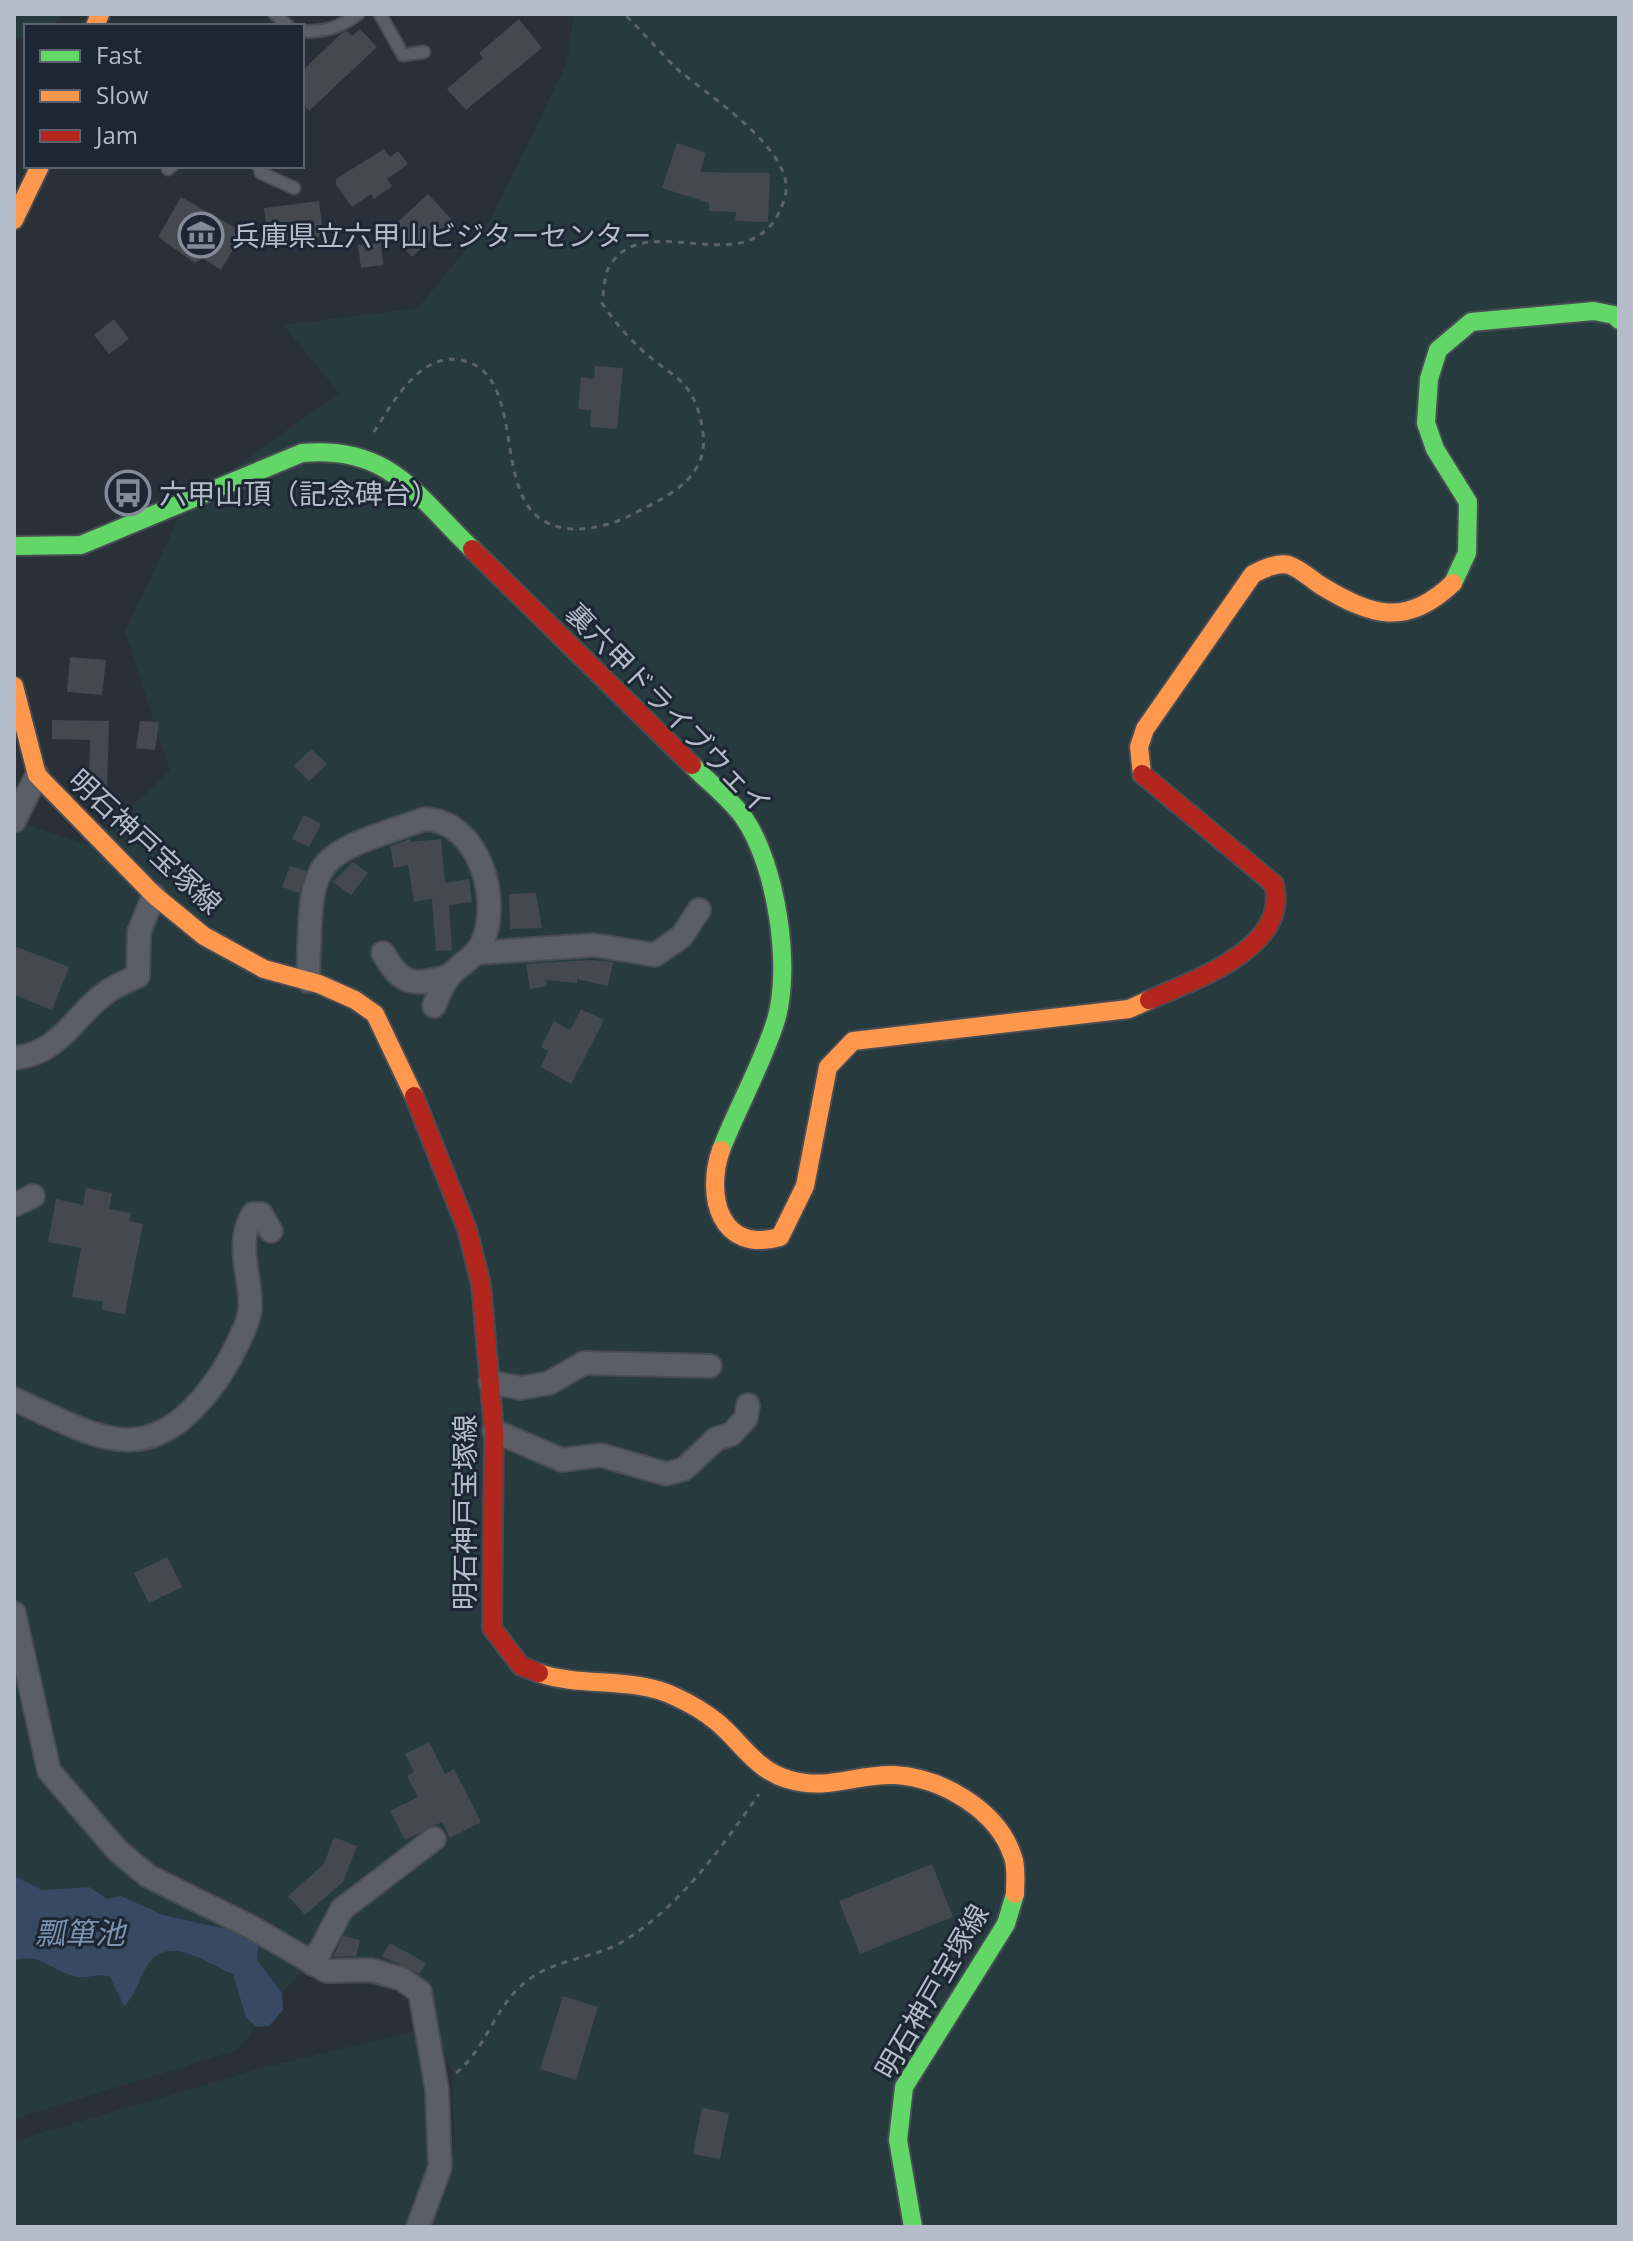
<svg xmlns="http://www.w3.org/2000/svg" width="1633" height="2241" font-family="'Open Sans','Noto Sans JP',sans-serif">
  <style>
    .green { fill: #273a3e }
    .water { fill: #384963 }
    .building { fill: #444950 }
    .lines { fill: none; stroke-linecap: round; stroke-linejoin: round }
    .lane-casing { stroke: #484c53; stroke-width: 15 }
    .street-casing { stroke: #484c53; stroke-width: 26 }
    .fast-casing { stroke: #484c53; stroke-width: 22 }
    .slow-casing { stroke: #484c53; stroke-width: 22 }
    .jam-casing { stroke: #484c53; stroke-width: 22 }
    .path { stroke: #5d636a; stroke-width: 3; stroke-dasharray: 6 6; stroke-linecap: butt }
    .lane { stroke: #5a5e66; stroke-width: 11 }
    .street { stroke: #5a5e66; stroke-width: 22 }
    .fast { stroke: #63d668; stroke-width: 18 }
    .slow { stroke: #ff974d; stroke-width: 18 }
    .jam { stroke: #b3261e; stroke-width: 18 }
    .labels { text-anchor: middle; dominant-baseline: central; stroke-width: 6; stroke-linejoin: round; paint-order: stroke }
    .poi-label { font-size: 28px; fill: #b4bcc9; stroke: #1d2633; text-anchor: start }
    .street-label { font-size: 28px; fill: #b4bcc9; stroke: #1d2633 }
    .water-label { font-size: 30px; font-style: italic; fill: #7c92b1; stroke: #1d2633 }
  </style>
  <rect width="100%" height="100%" fill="#2a3038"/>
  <path class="green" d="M14,14h49c-8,15 -21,12 -37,12v9l-12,5z
    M574,14h1045v2213h-1189l25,-80 -3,-76 -33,-78 -121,-19 -60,76 -224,69v-1299l75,25 81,-74 -45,-139 61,-130 153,-109 -56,-68 135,-17 73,-89 76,-157z
    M423,2029l6,63 1,80 -19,55h-397v-86l248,-73z"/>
  <path class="water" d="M14,1876l28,14 47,-3 18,12 14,-3 42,19 76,17 19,12 -1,16 25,33 1,17 -14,16 -13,1 -10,-10 -13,-43c-25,-10 -63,-40 -84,-11 -11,14 -11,31 -25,43l-14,-29c-12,-5 -21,2 -33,0 -25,-5 -33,-24 -63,-17z"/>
  <path class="building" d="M519,19l23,29 -76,62 -19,-21 36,-31 -4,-5z
    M360,29l17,18 -68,64 -7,-8v-32l40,-38 5,-2 5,5z
    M677,143l29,10 -6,19 70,1 -2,49 -33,-1 1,-9 -27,-1v-8l-47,-15z
    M384,149l6,8 8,-6 10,13 -21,15 5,7 -18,13 -3,-5 -19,13 -16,-22v-6z
    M428,194l24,26 -40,37 -24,-26z
    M181,197l62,35 -22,38 -19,-12 -7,5 -37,-26z
    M319,201l3,24 -3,12 -50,6 -5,-35z
    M381,242l2,23 -22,3 -3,-23z
    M114,319l15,20 -20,15 -15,-19z
    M595,366l28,2 -6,61 -27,-2 1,-17 -13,-1 3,-32 13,2z
    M70,657l36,3 -4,35 -35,-3z
    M52,720l57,1 -2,71 -18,-5 1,-47 -38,-1z
    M140,721l19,1 -4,28 -19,-2z
    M311,749l16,15 -18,17 -15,-15z
    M304,815l17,9 -12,23 -17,-8z
    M410,839l1,3 30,-3 4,44 24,-4 3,23 -23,3 3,45 -16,1 -4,-52 -18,3 -6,-37 -14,3 -4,-22z
    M353,862l15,11 -17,22 -18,-13z
    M290,866l16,5 -7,22 -17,-6z
    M536,893l6,35 -32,1 -1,-35z
    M14,946l55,21 -17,43 -38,-15z
    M591,960l22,2 -5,24 -31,-7v4l-31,-3 1,6 -17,3 -4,-25z
    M581,1009l23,11 -33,64 -30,-17 7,-16 -7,-4 13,-26 16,9z
    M86,1188l26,5 -3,16 22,4 -2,8 14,3 -18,90 -23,-4 1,-8 -31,-5 9,-49 -33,-6 8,-43 27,6z
    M167,1557l15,30 -33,16 -15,-30z
    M429,1742l16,32 9,-5 27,53 -31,16 -8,-16 -37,18 -15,-29 28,-14 -11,-21 7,-4 -9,-18z
    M334,1837l23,9 -14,36 -38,33 -17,-19 36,-32z
    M932,1864l21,53 -93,37 -21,-53z
    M343,1936l17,4 -4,16 -23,1z
    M390,1943l36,20 -7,11 -37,-18z
    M563,1996l35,11 -22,73 -36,-11z
    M702,2108l27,5 -9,46 -27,-5z"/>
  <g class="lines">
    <g class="lane-casing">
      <path id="lane" d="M275,14l13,12
        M380,14l23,41 21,-3
        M302,31c22,2 39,-4 56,-17
        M259,166l2,7 33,15
        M168,169l4,-3"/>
    </g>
    <g class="street-casing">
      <path id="street" d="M14,821l23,-46
        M383,953c19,33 30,33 66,23
        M477,953l117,-8 61,10 27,-19 17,-26
        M308,981c4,-126 -3,-122 117,-162 54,2 77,81 57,124 -7,16 -24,21 -34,35 -6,8 -10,19 -14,28
        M14,1058c45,-4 58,-39 90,-64 10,-8 23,-13 34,-18l1,-44 15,-37
        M14,1205l19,-9
        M490,1382l31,6 28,-5 35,-20 126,3
        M14,1399c85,39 135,75 202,-18 10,-14 33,-55 34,-72 2,-33 -16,-64 3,-95h8l10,17
        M494,1431l68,29 39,-5 65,19 18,-5 32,-30 16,-5 14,-16 2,-13
        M14,1613l35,158 68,79 31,26 103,51 76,44 44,-1 31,9 18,13 17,98 3,77 -22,60
        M313,1964l29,-55 92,-70"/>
    </g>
    <g class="fast-casing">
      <path id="fast" d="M14,546l67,-1 221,-92c87,-8 113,41 170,96
        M1453,583l14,-30 1,-51 -33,-53 -9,-26 3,-44 9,-29 33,-28 123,-11 20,4 5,5
        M692,765c16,17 38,33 52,53 32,46 48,148 32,202 -14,45 -38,86 -55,130
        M913,2227l-15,-87 6,-53 102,-163 9,-30"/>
    </g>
    <g class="slow-casing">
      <path id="slow" d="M95,26l5,-12
        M14,220l26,-54
        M14,686l23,89 117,120 50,41 60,33 55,15 36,16 20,14 39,82
        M1142,774l-3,-27 6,-18 108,-155c10,-5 24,-12 36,-9 10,3 22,14 31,20 51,31 86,43 133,-2
        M721,1150c-16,46 -1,104 59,87l25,-51 23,-119 25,-26 276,-32 20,-9
        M539,1673c44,15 94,3 137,24 13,6 30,16 41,25 23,19 39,48 70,57 41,13 70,-6 108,-4 47,3 103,35 118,82 4,11 2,25 2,37"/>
    </g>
    <g class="jam-casing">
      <path id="jam" d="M472,549l220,216
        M1142,774l132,110c16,64 -78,95 -125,116
        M414,1096l53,133 14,55 13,147 -2,197 29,38 18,7"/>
    </g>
    <path class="path" d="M374,432c19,-30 49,-86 94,-70 56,19 26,127 74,158 25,16 63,8 87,-4 35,-18 80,-36 74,-83 -2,-16 -6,-31 -16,-45 -9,-12 -26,-21 -37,-31 -19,-16 -35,-34 -48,-54 2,-11 2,-27 7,-36 37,-65 148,27 176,-70 13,-46 -80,-103 -110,-130 -17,-17 -33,-36 -51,-53
      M456,2073c33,-27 39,-71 75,-95 27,-19 63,-20 91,-36 58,-35 99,-94 137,-148"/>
    <use href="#lane" class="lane"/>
    <use href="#street" class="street"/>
    <use href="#fast" class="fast"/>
    <use href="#slow" class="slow"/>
    <use href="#jam" class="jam"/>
  </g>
  <defs>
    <g id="museum-ring" transform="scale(2.3)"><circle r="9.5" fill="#1d2633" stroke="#848b96" stroke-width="1.5"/><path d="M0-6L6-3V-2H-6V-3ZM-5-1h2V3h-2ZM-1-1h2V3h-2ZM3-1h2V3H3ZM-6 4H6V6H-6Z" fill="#848b96"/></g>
    <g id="bus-ring" transform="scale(2.3)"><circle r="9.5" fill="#1d2633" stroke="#848b96" stroke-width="1.5"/><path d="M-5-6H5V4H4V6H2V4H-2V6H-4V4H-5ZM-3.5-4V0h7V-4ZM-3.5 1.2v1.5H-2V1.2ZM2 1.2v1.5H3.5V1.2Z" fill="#848b96"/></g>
  </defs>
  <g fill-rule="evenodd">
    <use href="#museum-ring" x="201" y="235"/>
    <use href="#bus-ring" x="128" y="493"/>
  </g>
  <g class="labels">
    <g class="poi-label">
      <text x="232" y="235">兵庫県立六甲山ビジターセンター</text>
      <text x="159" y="493">六甲山頂（記念碑台）</text>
    </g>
    <g class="street-label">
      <text transform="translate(669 708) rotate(46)">裏六甲ドライブウェイ</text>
      <text transform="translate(146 841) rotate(43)">明石神戸宝塚線</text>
      <text transform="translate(464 1512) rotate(-90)">明石神戸宝塚線</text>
      <text transform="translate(931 1991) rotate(-60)">明石神戸宝塚線</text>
    </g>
    <g class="water-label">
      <text x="80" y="1932">瓢箪池</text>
    </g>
  </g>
  <rect width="1633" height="2241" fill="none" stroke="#b4bcc9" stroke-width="32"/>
  <rect x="24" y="24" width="280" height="144" fill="#1d2633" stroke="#59626f" stroke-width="2"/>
  <rect x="40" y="50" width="40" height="12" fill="#63d668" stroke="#59626f" stroke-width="2"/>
  <text x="96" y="64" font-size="24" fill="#b4bcc9">Fast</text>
  <rect x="40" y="90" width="40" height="12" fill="#ff974d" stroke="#59626f" stroke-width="2"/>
  <text x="96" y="104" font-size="24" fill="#b4bcc9">Slow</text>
  <rect x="40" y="130" width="40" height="12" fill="#b3261e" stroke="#59626f" stroke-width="2"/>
  <text x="96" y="144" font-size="24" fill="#b4bcc9">Jam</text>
</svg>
